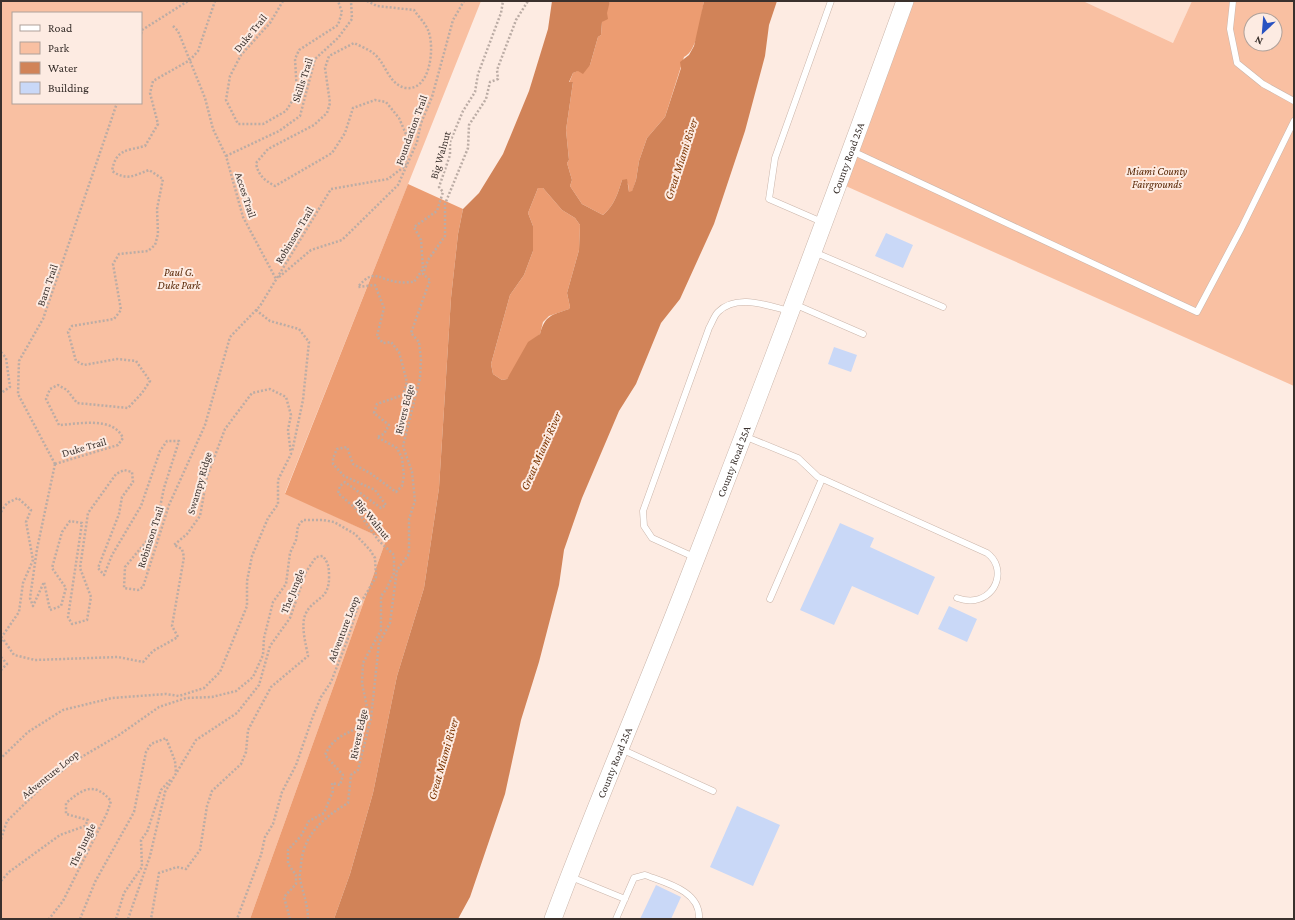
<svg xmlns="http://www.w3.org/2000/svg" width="1295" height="920" font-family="'Crimson Pro',serif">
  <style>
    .built { fill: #fee0d0 }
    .green { fill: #f9c0a2; fill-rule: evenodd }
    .forest { fill: #ec9c71 }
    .water { fill: #d18358; fill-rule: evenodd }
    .building { fill: #c9d8f7 }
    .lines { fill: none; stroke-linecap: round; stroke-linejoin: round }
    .service-casing { stroke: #cab5aa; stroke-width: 7 }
    .secondary-casing { stroke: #cab5aa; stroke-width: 18 }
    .path { stroke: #bbaca5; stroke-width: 2.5; stroke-dasharray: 2 2; stroke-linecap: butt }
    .service { stroke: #fff; stroke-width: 6 }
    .secondary { stroke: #fff; stroke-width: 17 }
    .labels { text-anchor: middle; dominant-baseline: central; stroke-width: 4; stroke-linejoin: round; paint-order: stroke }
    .street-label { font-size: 11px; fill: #3a312d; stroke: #fdebe2 }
    .park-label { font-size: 11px; font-style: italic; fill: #572503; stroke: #fdebe2 }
    .water-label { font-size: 12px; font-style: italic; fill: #7b3400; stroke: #fdebe2 }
  </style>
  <rect width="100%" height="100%" fill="#fdebe2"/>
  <path class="built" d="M1083,1h109l-19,42z"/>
  <path class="green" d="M1,1h480l-196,492 101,47 -136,379h-249zM13,13h128v90h-128z
    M905,1h178l90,42 19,-42h102v385l-455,-203zM1251,20h24v24h-24z"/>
  <path class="forest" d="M610,1h94c-3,15 -6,50 -20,56l-19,60 -18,21 -8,23 -3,19 -4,12h-3l-1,-8 -6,-4c-4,13 -8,26 -19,35l-21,-11 -12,-18 2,-6 -5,-17 2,-3 -3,-30 7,-48 -4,1 4,-10 17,-8 8,-28 3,-2 1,-13z
    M408,184l55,25 -5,25 -7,64 -12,190 -15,100 -27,88 -24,117 -23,81 -16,45h-84l136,-379 -101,-46z
    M538,188h5l19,22 13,8 5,7 -1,25 -12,43 3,14 -1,2 -20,7 -6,6 -3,12 -33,45 -5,1 -9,-6 -2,-10 19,-69 14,-20 9,-24v-25l-5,-13z"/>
  <path class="water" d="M552,1h58l-3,12 1,6 -6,3 -1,13 -3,2 -8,28 -7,9 -5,-3 -5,2 -4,9h4l-7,48 3,30 -2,3 5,17 -2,6 12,18 21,11c11,-9 15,-22 19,-35l5,-1 2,13 3,-1 4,-11 3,-19 8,-23 18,-21 16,-49 -1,-6 9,-7 5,-9 10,-45h73l-8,24 -4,31 -20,75 -31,93 -34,75 -19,24 -25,61 -17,27 -37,87 -18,52 -5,35 -20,77 -18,58 -16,74 -35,103 -12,22h-124l16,-45 23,-81 24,-117 27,-88 15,-100 12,-190 7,-64 5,-25 16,-16 24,-39 26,-63 19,-62zM538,188h5l19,22 13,8 5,7 -1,25 -12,43 3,14 -1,2c-17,6 -24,6 -29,25l-12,8 -21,37 -5,1 -9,-6 -2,-10 19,-69 14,-20 9,-24v-25l-5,-13z"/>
  <path class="building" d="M886,233l27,12 -10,23 -28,-12z
    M834,347l23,8 -6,17 -23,-8z
    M840,523l34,15 -4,9 65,30 -17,38 -66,-29 -18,39 -34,-15z
    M949,606l28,13 -10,23 -29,-13z
    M737,806l43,19 -27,61 -43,-19z
    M656,885l25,12 -10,22h-31z"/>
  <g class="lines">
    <g class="service-casing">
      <path id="service" d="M1233,1l-3,28 7,34 26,21 31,17
        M852,151l345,161 44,-83 53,-108
        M822,222l-53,-23 6,-41 56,-157
        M814,252l129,55
        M794,304l69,30
        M744,436l54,22 20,19 7,3 162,73c19,14 11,43 -12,47 -6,1 -12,0 -18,-2
        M694,557l-42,-19 -8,-12 -1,-15 66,-183c3,-5 5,-12 9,-16 19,-19 50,-6 72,-1
        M770,599l52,-120
        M621,749l92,42
        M571,877l54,22
        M616,919l18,-41 11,-3c21,8 56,16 54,44"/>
    </g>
    <g class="secondary-casing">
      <g id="secondary">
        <path id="s1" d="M553,919c40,-108 86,-214 128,-322 77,-197 152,-396 224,-596"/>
      </g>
    </g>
    <path class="path" d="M283,1l-13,22 -29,32 -11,21 -4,24 12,24h25l23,-13 11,-18 -2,-34 4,-9 39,-25 4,-13 -4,-11
      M173,26l5,5 27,67 8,31 13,27 17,61 33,62
      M141,34l1,-4 46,-29
      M226,156l53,-25 21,-15 15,-57 23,-21 14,-19 -1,-18
      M279,277l32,-27 31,-10 56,-55 19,-43 4,-19 11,-26 21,-77 11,-19
      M256,310l14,11 29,8 10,13 -6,58 -11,52
      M1,352l5,6 4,29 -9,6
      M55,464l-18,85 -7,49 3,8 11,-24 6,28 11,-4 5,-18 -14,-20 10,-36 8,-11 12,2 -14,94 4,7 15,-4 4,-23 -11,-29 8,-55 28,-39 8,-4 8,2 1,10 -11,15 -3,17 -21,54 6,7 8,-20 29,-49 19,-55 7,-10h12l-15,47 -9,43 -30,36 -1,21 14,2 5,-3 26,-82 36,-80 25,-88 30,-31 71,-117 57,-10 17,-13 4,-25 -10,-23 -13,-16 -11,-2 -22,8 -8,25 -13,20 -57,33c-11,-6 -17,-11 -19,-23l12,-14 46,-24 13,-12 3,-10 -5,-35 4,-12 25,-13c6,3 14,6 19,10 13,9 15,32 33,35 25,3 29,-42 22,-58 -3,-7 -10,-14 -14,-20l-37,-4 -10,-5
      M55,464l63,-19 5,-7c-10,-22 -44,-14 -64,-13l-13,-26 4,-10 8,-4 9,5 10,13 51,5 14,-15 8,-12 -14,-20 -19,-2 -33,6 -8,-4 -8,-29 4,-6 42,-7 7,-9 -8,-46 6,-10 29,-3 7,-6 3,-11 -1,-25 6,-30 -14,-9c-16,6 -22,11 -37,1 4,-22 14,-20 33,-25l13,-22 -8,-31 3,-12 37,-21 8,-9 17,-50
      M55,464l-37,-70 1,-33 24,-42 74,-216
      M1,512l6,-9 11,-5 13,12 -5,12 7,38 -10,23 -4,29 -18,26
      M1,641l2,-2 11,16 21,5 83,-3 25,5 10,-11 25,-14 -6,-11 12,-69 -2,-8 -8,-4 13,-11 13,-18 7,-39 18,-48 27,-36 18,-4 16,8 5,18 -3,15 3,24 -13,26v24l-10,14 -16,38 -5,25v25l-27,66 -16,16 -25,8 -13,-2 -54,4 -49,12 -35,22 -27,26
      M1,657l6,7 -6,6
      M1,839l6,-18 34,-33 32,-26 46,-27 40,-28 27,-9 26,-1 24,-6 17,-14 10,-22 1,-17 9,-36 13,-18 4,-31 6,-13 2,-14 5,-6h20l11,2 21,12 15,16 5,8 1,19 -19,32 -10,32 -16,41 -10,15 -8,19 -17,49 -14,27 -9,32 -8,13 -4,18 -24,64
      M1,881l8,-9 51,-37 25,-9 3,-6 -22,-6v-11c17,-14 28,-22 45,-2l-4,12 -44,88 -14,18
      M80,919l15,-37 39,-70 12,-60 5,-8 15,-6 9,23 1,12
      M116,919l8,-26 18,-26 -1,-27 6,-8 14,-42 10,-11
      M128,919l22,-63 15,-64 31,-52 41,-27 22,-28 11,-39 20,-28 16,-46 10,-15 7,-1c5,7 6,10 6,19 1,26 -15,22 -23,38 -6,12 0,31 2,43l-37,31 -23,43 -2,22 -5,12 -29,27 -5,15 -7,44 -14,19 -9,-2 -18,6 -8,46
      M290,919l-6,-22 12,-13v-9l-8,-11v-14l13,-14 8,-15 15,-8 9,-22 -1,-8 8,2 3,-10 -18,-20c2,-4 4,-8 7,-11 13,-15 26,-9 36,-32l-6,-29 1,-20 18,-33v-34l5,-6 8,-17v-18l-15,-14 -24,-33 -17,-15 2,-7 5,-4 36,26 5,-3 -11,-15 -31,-14 -11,-12v-6l4,-9 10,-2 6,17 17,9 26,19 6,-6 2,-11 -2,-17 -5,-10 -20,-11 7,-3 5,-9 -15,-12 3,-9 26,-9 4,-13 -8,-30 -8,-10 -8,1 -6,-7 7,-28 -9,-23 -17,2c16,-20 21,-7 40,-5 5,1 11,0 16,0l9,-13 -2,-29 -7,-13 23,-16 6,-19 -4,-5 11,-32v-13l13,-31 12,-19 3,-18 23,-61 2,-12
      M308,919c0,-14 -5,-26 -8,-40 -1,-4 1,-10 1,-15 3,-30 22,-46 47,-61l3,-28 7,-5 13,-52 8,-75 11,-20 7,-53 12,-16v-35l6,-18 -3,-29 -9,-26 17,-68 1,-18 -2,-18 -8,-9 19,-53 -7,-6 5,-14 17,-24v-32l23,-56 1,-23 17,-26 4,-17 8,-3 -1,-9 19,-50 12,-19"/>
    <use href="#service" class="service"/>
    <use href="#secondary" class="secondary"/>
  </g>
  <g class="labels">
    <g class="street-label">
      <text transform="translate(250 33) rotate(-51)">Duke Trail</text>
      <text transform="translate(302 80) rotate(-72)">Skills Trail</text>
      <text transform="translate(411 130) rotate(-70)">Foundation Trail</text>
      <text transform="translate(440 155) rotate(-74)">Big Walnut</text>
      <text stroke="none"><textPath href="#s1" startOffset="816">County Road 25A</textPath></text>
      <text transform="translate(246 195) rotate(72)">Acces Trail</text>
      <text transform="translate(294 235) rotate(-59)">Robinson Trail</text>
      <text transform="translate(47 285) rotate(-71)">Barn Trail</text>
      <text transform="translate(404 409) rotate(-76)">Rivers Edge</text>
      <text transform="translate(84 447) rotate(-16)">Duke Trail</text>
      <text stroke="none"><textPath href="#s1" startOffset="492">County Road 25A</textPath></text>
      <text transform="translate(199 483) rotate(-74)">Swampy Ridge</text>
      <text transform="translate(373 519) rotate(51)">Big Walnut</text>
      <text transform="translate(150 537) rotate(-72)">Robinson Trail</text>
      <text transform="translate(292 591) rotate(-68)">The Jungle</text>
      <text transform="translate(343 629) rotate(-69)">Adventure Loop</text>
      <text transform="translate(358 734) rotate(-78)">Rivers Edge</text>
      <text stroke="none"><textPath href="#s1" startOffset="168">County Road 25A</textPath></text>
      <text transform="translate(50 774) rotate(-39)">Adventure Loop</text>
      <text transform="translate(82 845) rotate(-64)">The Jungle</text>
    </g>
    <g class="park-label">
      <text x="1157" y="171">Miami County<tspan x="1157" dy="13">Fairgrounds</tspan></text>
      <text x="179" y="272">Paul G.<tspan x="179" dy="13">Duke Park</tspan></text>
    </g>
    <g class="water-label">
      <text transform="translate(681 159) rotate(-72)">Great Miami River</text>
      <text transform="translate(541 451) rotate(-66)">Great Miami River</text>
      <text transform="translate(443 759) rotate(-74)">Great Miami River</text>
    </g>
  </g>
  <rect width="1295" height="920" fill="none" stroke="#3a312d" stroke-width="4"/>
  <rect x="12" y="12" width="130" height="92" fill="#fdebe2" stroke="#afa19a"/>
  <rect x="20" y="25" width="20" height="6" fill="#ffffff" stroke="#afa19a"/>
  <text x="48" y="32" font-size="12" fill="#3a312d">Road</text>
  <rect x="20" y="42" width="20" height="12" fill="#f9c0a2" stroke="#afa19a"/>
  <text x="48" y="52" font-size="12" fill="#3a312d">Park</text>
  <rect x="20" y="62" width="20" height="12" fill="#d18358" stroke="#afa19a"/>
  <text x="48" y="72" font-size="12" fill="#3a312d">Water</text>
  <rect x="20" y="82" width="20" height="12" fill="#c9d8f7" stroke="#afa19a"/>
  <text x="48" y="92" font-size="12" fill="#3a312d">Building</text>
  <g transform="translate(1263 32) rotate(206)"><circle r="19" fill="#fdebe2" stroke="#afa19a"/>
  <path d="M0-3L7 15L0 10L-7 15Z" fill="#2852c1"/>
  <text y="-6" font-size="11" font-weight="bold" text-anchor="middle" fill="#3a312d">N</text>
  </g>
</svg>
